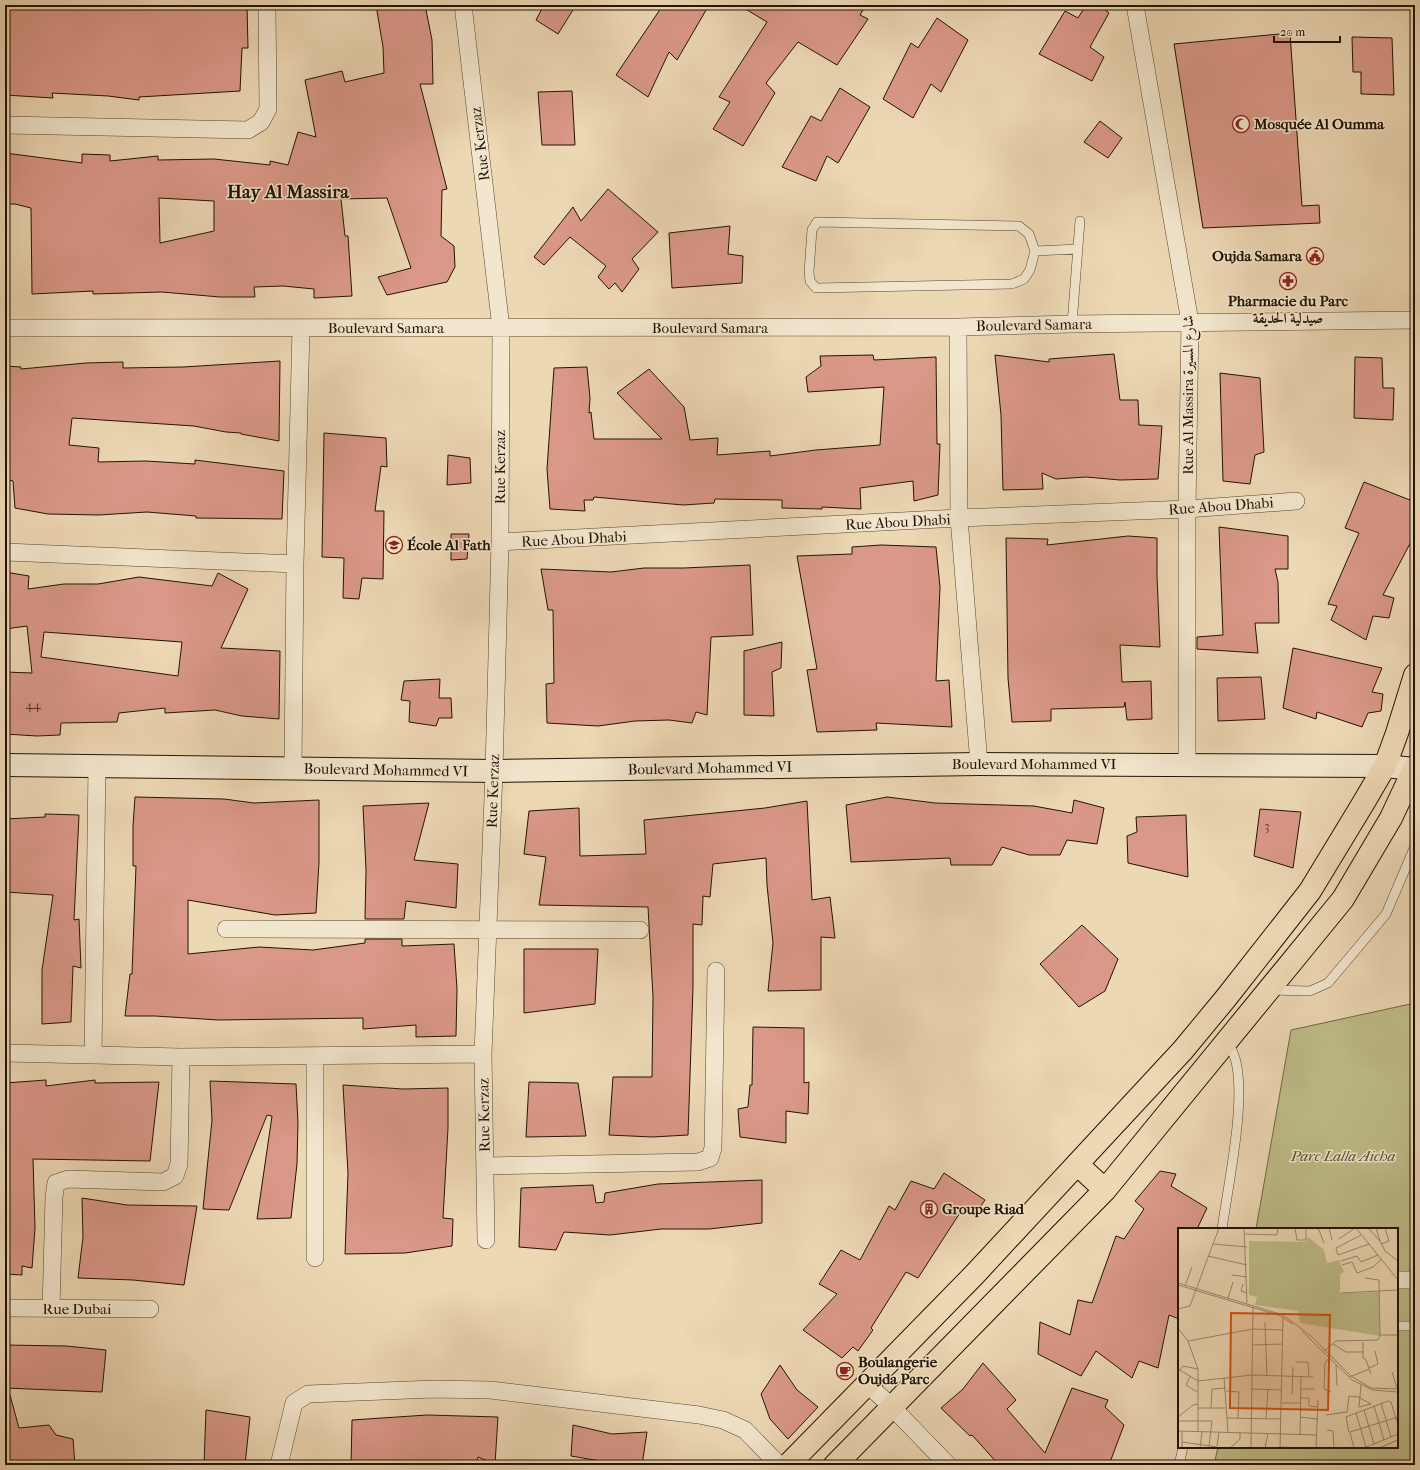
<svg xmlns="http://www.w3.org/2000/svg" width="1420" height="1470" font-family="'IM FELL French Canon',Amiri,serif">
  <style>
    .green { fill: #bebd89; stroke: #706846 }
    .building { fill: #da9888; stroke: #221303; fill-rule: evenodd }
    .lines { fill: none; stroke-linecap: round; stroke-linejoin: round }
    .lane-casing { stroke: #55442f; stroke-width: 10 }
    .street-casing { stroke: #55442f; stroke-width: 18 }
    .secondary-casing { stroke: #221303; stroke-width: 24 }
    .primary-casing { stroke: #221303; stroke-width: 24 }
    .lane { stroke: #f3e6ce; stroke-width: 9 }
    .street { stroke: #f3e6ce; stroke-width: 17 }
    .secondary { stroke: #f3e6ce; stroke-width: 22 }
    .primary { stroke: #edd8b4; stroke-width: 22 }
    .labels { text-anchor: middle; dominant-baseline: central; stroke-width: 3; stroke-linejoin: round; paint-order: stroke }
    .number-label { font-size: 13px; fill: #503424 }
    .poi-label { font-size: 15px; font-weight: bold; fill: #221303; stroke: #f3e6ce; text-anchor: start }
    .street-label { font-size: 15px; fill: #221303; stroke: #f3e6ce }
    .park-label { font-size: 15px; font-style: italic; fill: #594e32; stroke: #f3e6ce }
    .district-label { font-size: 19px; font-weight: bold; fill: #221303; stroke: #f3e6ce }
    .inset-road { fill: none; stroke: #9c896d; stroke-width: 1 }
    .view { fill: #d4520b; fill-opacity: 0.15; stroke: #d4520b; stroke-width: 2 }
    .inset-edge { fill: none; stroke: #221303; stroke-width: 2 }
  </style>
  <rect width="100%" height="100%" fill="#edd8b4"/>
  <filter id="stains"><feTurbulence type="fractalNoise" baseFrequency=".005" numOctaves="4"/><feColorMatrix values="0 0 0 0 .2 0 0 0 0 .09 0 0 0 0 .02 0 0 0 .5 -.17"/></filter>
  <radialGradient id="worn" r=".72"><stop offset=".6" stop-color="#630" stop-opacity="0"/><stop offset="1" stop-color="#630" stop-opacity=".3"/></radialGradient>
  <path class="green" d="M1415,1003v462h-201l4,-18h179v-218h-141l35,-199z"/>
  <path class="building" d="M5,5h242l1,43h-6l-2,43 -101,6v3l-31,-4 -56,-3 1,5 -48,-3z
    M376,5h49l7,35 1,44h-13l27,105 -5,1 -1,46 13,10 1,21 -8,15 -60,13 -9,-18 33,-9 -24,-70 -46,1 4,37h3l4,60 -38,2v-9l-31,-3 -29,1 1,10h-35l-58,-5 -69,2v-3l-61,3 -1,-86 -16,-4h-10v-51l77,10v-9l28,1v6l48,-5v4l56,-1 56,6v-4l18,4 10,-33 18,5 -11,-57 37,-9 3,11 39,-9 -1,-26zM159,198l55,3v30l-54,12z
    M544,5h32l-18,29 -22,-14z
    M663,5h46l-32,55 -8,-8 -21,45 -32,-22z
    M739,5h127l-6,10 8,4 -31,46 -39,-23 -32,41 9,10 -32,53 -30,-17 17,-27 -11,-5 48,-75z
    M1086,5h13l10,8 -19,34 14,10 -12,24 -53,-27 26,-43 13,7z
    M937,18l31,22 -27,52 -10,-8 -18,34 -30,-19 28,-56 7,5z
    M1290,33l12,173 17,-1 1,18 -117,5 -29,-184z
    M1352,37l40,1 2,57 -33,-1v-22h-8z
    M840,88l30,19 -32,56 -11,-7 -11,25 -34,-14 29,-51 10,5z
    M572,91l3,54h-33l-4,-53z
    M1100,121l22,17 -14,20 -24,-16z
    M608,189l50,43 -26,27 7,10 -17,23 -7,-9 -6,6 -11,-12 8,-11 -36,-29 -26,28 -10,-8 39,-50 8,14z
    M730,226l-2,28 15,2 -1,27 -70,5 -3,-55z
    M1114,354l6,46h18l1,25 23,1 -4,53 -38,1 -34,-3 -30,2 -14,-6 1,16 -40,1 -2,-75 -6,-60 54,7v-3z
    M873,355l1,5 62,-3 1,87h3l-2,51 -24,6 -1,-20 -53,7 1,21 -39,-2v2l-40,-1v-8l-67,-1 -1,4 -31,2 -89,-8 -1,3h-9l1,11 -35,-2 -3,-40 7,-101 33,-1 3,31 -1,15 2,-1 3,27h68l-45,-46 32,-24 35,38 6,33 28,-2 -1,17 53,-4v5l46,-6 64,-5 4,-58 -76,5 -2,-15 15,-11 -1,-10z
    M1355,357l27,1 1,30h11l-1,32 -39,-2z
    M280,361l-1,80 -38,-7v-1l-15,-1 -32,-6 -122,-8 -3,27 30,3 -1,14 48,-1 49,3v-4l89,11 -2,48 -86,-1v-2l-49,-4 -48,3 -51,-1 -33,-6 -2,-27 -8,-2v-113l16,1v2l65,-6 37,-1v6l60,-1z
    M1220,373l40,5 4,74 -9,3 -5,29 -27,-3z
    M324,433l62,5 1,29 -6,-1 -6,45h9l-1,68 -21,-1 -3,21 -16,-1 1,-40 -22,-1z
    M448,455l22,3 1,25 -24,2z
    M1364,482l51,20v32l-32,61 11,3 -5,20 -16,-2 -7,24 -35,-20 6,-14 -9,-2 31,-71 -14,-5z
    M1219,527l69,9v33h-13l3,13 1,41h-24l3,30 -61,-4v-12l26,-2z
    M451,534h18l-2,25 -16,1z
    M1128,536l29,2v38l3,71 -40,-2 2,37 29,-1 1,38 -25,1 -2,-18 -1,5 -73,2v12l-39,1 -4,-44 -2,-140 42,1 -1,6z
    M881,545l55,2 4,40 -4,94 13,-1 3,47 -76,-4 1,7 -60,2 -10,-62 10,-1 -20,-113 55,-2v-7z
    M750,565l3,70 -42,2 -4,78 -11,-3 -4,11 -23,-3 -34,1 -37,5 -51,-3 -1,-39 8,-1 -1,-73h-5l-7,-41 70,3 33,-4h40z
    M5,572l24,4 -1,13 36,-5h34l41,-7 73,9 6,-13 30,16 -27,59 59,3 -1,68 -37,-3 -27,-6 -50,3v-5l-46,5 -2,9 -56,1 -1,12 -23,1 -32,-2v-62l27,1 -5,-47 -22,3zM44,632l138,10 -4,34 -137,-19z
    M782,642l-1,26 -9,4 2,44 -30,-1v-64z
    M1293,648l89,20 -10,24 11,2 -2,17 -13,2 -6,14 -45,-15 -1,7 -33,-11z
    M1261,677l4,42 -47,2 -1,-43z
    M440,679l-1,19h12l1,20h-13l-3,8 -27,-4 1,-21 -9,-1 3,-19z
    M135,797l89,2 30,4 65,-3v62l-3,51 -41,2 -87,-15v54l71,-7 54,3 52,-7v-4h37v7l52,-2 3,45 -1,47 -40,1v-12l-53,4v-11l-144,2 -64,-4h-30l5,-42h2l4,-108h-3v-40z
    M887,797l48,6 99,3 38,7 2,-13 30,8 -7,36 -30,-4 -7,15h-31l-27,-8 -10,18h-41l-1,-7 -99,4 -5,-57z
    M807,801l5,99 18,-3 5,41 -14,-1v53l-53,1 5,-48 -6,-58 -1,-27 -53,6 -3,33 -7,-1 -1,29 -9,-1v63l-5,148 -36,2 -43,-2 4,-58h39l1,-80 -5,-90 -109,-2 7,-48 -22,-3 5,-43 50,-3 1,48 66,-2 -2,-34 121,-12z
    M429,803l-15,57 44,4 -2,44 -50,-7 -2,18h-39l1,-49 -3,-64z
    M1260,809l41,3 -8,56 -39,-12z
    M45,814l34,1 -5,105 5,-1 2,49 -8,-2 -2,56 -29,2v-54l11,-75 -48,-3v-73l40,-2z
    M1186,815l2,62 -60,-14 -1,-27 10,-4 -1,-15z
    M1082,925l36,34 -13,32 -26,16 -39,-43z
    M524,949h74l-3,55 -71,9z
    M753,1027l51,1v55l5,-1 -1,32 -22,-3v32l-46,-6 -2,-28 10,-2 2,-22h2z
    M46,1080v6l49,-6v3l64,-1 -9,79 -117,-2 2,69 -3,40 -10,-2v9l-17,-1v-191z
    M210,1081l86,3 2,39 -1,41 -6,54 -34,1 15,-103 -5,-1 -38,95 -26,-1 9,-89z
    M529,1082l49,1 8,53 -60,1z
    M343,1085l60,4 45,-1v40l-5,90 10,1 -1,27 -47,7 -60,1 3,-81z
    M1160,1171l16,3 -5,12 36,22 -10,21h-18v90l-10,-4 -11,53 -19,-7 -7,17 -36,-27 -15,25 -43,-22 2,-32 30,13 8,-35 14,3 24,-67 8,3 20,-30 -9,-8z
    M944,1173l41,27 -11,16 -11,-8 -45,70 -12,-6 -35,56 2,2 -15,21 -5,-4 -11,11 -39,-28 34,-36 -18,-10 22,-34 19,10 29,-54 6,4 16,-29 23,8z
    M762,1180v43l-53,6h-48l-51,6 -46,-3 -8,18 -37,-3 2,-59 72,-3 3,18 8,-1 1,-9 53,-9z
    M82,1198l45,7 70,1 -13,79 -51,-5 -55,-2 5,-41z
    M5,1345l61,1 40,4 -4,42 -97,-4z
    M983,1363l33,37 -9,9 38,44 27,-65 36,12 -3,7 19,18 -15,40h-110l-27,-30 -2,1 -29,-28 22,-19z
    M780,1365l17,25 21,17 -30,32 -18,-20 -9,-25z
    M10,1395l9,33 30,-3 7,10 17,4 2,26h-70v-69z
    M206,1410l44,7 -5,48h-41z
    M427,1415l71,2 -3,47 -17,-7 -2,8h-17v-2l-108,2 1,-45z
    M573,1425l39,9 35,-2 -5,33h-18l-53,-9z"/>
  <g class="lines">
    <g class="lane-casing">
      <path id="lane" d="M817,222l202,4 10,8 6,17 -5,19 -6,9 -12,5 -196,4 -6,-7 -1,-9 3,-42z
        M1035,251l43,-2
        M1072,324l8,-103
        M1270,990l40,1 18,-8 58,-69 29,-68
        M1222,1229c6,-44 25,-130 13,-171 -2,-6 -5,-11 -8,-17
        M1397,1326h18
        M1179,1465l4,-18"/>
    </g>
    <g class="street-casing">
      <path id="street" d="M463,5l38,323 -1,214 -6,229 -11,283 3,186
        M1135,5l55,317 -3,187v256
        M5,125l243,5 13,-8 7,-13 -1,-104
        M958,327l1,191 20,246
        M5,328l953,-1 114,-3 343,-4
        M500,542l459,-24 228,-9 109,-8
        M5,552l290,12
        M293,768l2,-204 6,-236
        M226,929l414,1
        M5,1053l176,4 302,-3
        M93,1055l4,-289
        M486,1166l212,-4 12,-4 3,-10 3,-177
        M315,1258v-201
        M1397,1280h18
        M5,1308l145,1
        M51,1309l3,-112 2,-14 12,-4 95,3 12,-6 4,-12 2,-107
        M868,1385l23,21 57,59
        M279,1465l15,-62 14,-9 126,-5 56,1 209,25 24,5 22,10 34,35"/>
    </g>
    <g class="secondary-casing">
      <path id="secondary" d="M5,765l489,6 485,-7 406,2 29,3"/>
    </g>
    <g class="primary-casing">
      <path id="primary" d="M1077,1164l28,26
        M788,1465l187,-191 208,-224 43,-52 84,-107 54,-89 21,-36 12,-33 18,-58
        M835,1465l270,-275 238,-291 48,-81 24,-51"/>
    </g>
    <use href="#lane" class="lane"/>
    <use href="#street" class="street"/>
    <use href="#secondary" class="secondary"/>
    <use href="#primary" class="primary"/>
  </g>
  <defs>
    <g id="mosque-ring" transform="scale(0.9)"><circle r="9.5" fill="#f3e6ce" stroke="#8f2418" stroke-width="1.5"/><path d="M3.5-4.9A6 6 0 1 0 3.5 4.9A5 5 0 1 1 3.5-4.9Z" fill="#8f2418"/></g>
    <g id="civic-ring" transform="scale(0.9)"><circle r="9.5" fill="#f3e6ce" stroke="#8f2418" stroke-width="1.5"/><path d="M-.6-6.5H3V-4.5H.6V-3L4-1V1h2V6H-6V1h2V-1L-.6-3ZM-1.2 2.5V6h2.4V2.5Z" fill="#8f2418"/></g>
    <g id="pharmacy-ring" transform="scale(0.9)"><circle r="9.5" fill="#f3e6ce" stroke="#8f2418" stroke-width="1.5"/><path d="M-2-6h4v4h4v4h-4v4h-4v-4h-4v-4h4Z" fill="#8f2418"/></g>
    <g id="school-ring" transform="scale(0.9)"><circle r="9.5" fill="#f3e6ce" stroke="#8f2418" stroke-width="1.5"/><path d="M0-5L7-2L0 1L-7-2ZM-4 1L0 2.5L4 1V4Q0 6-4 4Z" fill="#8f2418"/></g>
    <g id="building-ring" transform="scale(0.9)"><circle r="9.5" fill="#f3e6ce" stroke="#8f2418" stroke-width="1.5"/><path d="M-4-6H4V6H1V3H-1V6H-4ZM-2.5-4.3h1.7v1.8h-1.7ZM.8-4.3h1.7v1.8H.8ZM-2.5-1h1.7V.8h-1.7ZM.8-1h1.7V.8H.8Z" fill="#8f2418"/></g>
    <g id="cafe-ring" transform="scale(0.9)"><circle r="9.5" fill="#f3e6ce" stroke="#8f2418" stroke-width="1.5"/><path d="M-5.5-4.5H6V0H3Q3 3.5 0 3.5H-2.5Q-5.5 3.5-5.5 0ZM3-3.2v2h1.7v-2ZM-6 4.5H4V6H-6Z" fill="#8f2418"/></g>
  </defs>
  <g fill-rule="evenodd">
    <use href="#mosque-ring" x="1241" y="124"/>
    <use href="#civic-ring" x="1315" y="256"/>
    <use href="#pharmacy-ring" x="1288" y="281"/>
    <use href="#school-ring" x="394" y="545"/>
    <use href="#building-ring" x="929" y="1209"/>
    <use href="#cafe-ring" x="845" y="1371"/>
  </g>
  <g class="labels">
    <g class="number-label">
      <text x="33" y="704">44</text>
      <text x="1267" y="825">3</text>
    </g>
    <g class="poi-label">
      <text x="1254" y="124">Mosquée Al Oumma</text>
      <text x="1302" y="256" text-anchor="end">Oujda Samara</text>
      <text x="1288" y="301" text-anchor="middle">Pharmacie du Parc<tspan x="1288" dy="17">صيدلية الحديقة</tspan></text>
      <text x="407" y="545">École Al Fath</text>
      <text x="942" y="1209">Groupe Riad</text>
      <text x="858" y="1362">Boulangerie<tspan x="858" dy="17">Oujda Parc</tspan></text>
    </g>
    <g class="street-label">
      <text transform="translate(480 144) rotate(-97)">Rue Kerzaz</text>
      <text transform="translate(1034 325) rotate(-1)">Boulevard Samara</text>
      <text x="386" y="328">Boulevard Samara</text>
      <text x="710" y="328">Boulevard Samara</text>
      <text transform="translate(1188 395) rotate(-90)">Rue Al Massira شارع المسيرة</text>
      <text transform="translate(500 467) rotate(-90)">Rue Kerzaz</text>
      <text transform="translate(1221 506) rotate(-4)">Rue Abou Dhabi</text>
      <text transform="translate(898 522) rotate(-3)">Rue Abou Dhabi</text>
      <text transform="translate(574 539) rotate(-3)">Rue Abou Dhabi</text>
      <text x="1034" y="764">Boulevard Mohammed VI</text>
      <text transform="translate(710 768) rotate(-1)">Boulevard Mohammed VI</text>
      <text transform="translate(386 770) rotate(1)">Boulevard Mohammed VI</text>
      <text transform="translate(493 791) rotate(-88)">Rue Kerzaz</text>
      <text transform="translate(484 1115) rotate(-91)">Rue Kerzaz</text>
      <text x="77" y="1309">Rue Dubai</text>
    </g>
    <g class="park-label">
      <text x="1343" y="1156">Parc Lalla Aicha</text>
    </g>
    <g class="district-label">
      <text x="288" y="192">Hay Al Massira</text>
    </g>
  </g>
  <g transform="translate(1178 1228)">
    <rect width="220" height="220" fill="#edd8b4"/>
    <path d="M130,9l16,13 3,13 12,-3 5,12 -4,2v19l39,-1 1,44 -80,-13 -2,-12 -43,-6 2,-8 -8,-2v-54l57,1z" fill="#bebd89"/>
    <path class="inset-road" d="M66,0l3,75M117,0l2,12h9v-12M138,0l3,2 5,13M151,0l3,12M178,0l42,52M190,0l12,13 5,10 13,10M198,0l4,13M67,6l32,1 1,-7M183,7l-25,13 2,7 31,-11M161,11l16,-11M35,16l34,3M203,16l8,-3 -4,-13M30,28l39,9M163,33l16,-5 4,6 17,-7M164,37l10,-3 5,11 16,-6 9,-8M54,47l15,2M0,55l105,32 28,21 40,40 20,12 27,1M65,56l-2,7 6,2M0,57l103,31 12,8M7,58l7,-19M163,65l57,-3M50,70l5,-16M0,81l12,-3 29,-78M87,94l2,54M0,100l10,13 10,28v62M124,103l50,49 21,10 25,2M202,107h18M10,113l65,-12 29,1M185,114v16l3,2 5,14M155,116l13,8h17M75,117l29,-1M146,123l12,-10 42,-1 2,-5 -1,-55 -14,-2M151,130l-4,5 -1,26 7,3M118,134h12l1,15M158,137l1,21M191,140l9,-4 -3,-13M0,141l20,12M2,142l3,-4 15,3M214,144l5,16M12,149l-4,8 11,7M172,149l19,-8M46,150l4,54M20,153l54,-6 61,2M183,157l-2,22 12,-3M74,161l30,1M123,161h13M48,163l13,1 -1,26M114,166l1,-27M123,170h8v8l9,1M104,175h19M203,175l10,34M196,178l10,34M20,180h27M33,180l1,-19 14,-1M186,182l10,34M178,185l10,34M148,187l21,-3 2,-16 9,1 13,7M0,189l15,-12 5,-1M122,189l17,2M49,190l54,1M88,190l2,-29M0,193h34l-3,25M149,202l6,1 1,17M0,203l139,4M171,204l-3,-15 42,-16 3,1 7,23M122,206l1,-57M4,214l35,5M39,218l2,-14M102,219l21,1M4,220v-17M22,220l2,-16M52,220l10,-9v-7M73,220l2,-141M87,220l3,-15M102,220l3,-131M138,220l2,-48M176,220l-4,-16 48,-15M186,220l34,-14M201,220l19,-8"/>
    <path class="view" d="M53,85l99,2 -2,95 -98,-2z"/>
    <rect width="220" height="220" class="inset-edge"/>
  </g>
  <rect width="1420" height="1470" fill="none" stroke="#edd8b4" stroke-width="20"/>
  <rect x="6" y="6" width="1408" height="1458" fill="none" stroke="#221303" stroke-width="2"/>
  <rect x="10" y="10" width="1400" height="1450" fill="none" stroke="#221303"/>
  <path d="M1274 36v6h66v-6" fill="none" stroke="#221303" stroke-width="2"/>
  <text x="1280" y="36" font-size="12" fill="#221303" stroke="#f3e6ce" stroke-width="3" paint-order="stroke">20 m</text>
  <rect width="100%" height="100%" filter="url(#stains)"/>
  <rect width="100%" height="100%" fill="url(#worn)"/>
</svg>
